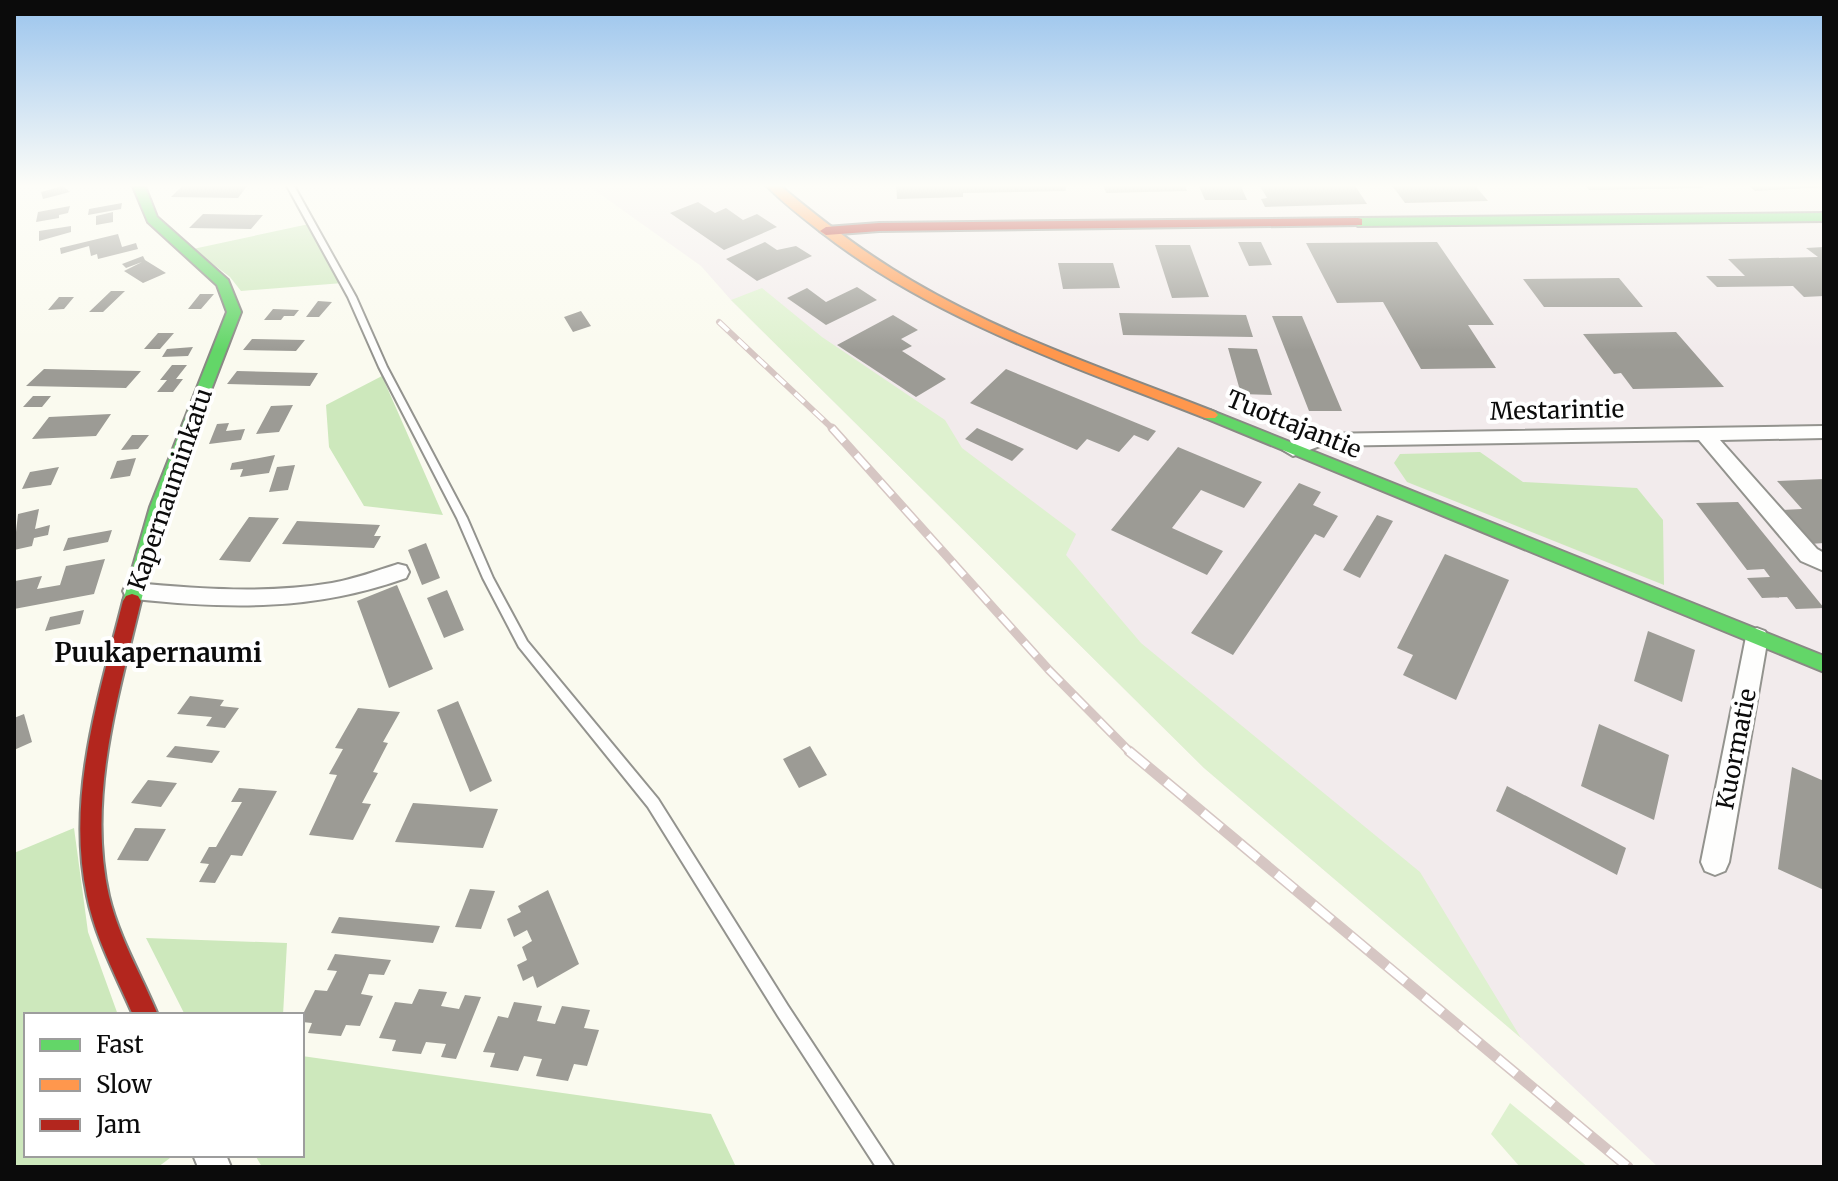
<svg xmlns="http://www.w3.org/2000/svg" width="1838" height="1181" font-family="Merriweather,serif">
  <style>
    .industrial { fill: #f2ebec }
    .green { fill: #def1cf }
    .forest { fill: #cde8bc }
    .building { fill: #9c9b95 }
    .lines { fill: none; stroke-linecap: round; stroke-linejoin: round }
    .lane-casing { stroke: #93938e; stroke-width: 4 }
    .street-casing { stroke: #93938e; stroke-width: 4 }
    .fast-casing { stroke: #898984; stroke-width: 4 }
    .slow-casing { stroke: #898984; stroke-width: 4 }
    .jam-casing { stroke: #898984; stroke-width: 4 }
    .lane { fill: #fefefd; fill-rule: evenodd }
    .street { fill: #fefefd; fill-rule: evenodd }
    .fast { fill: #63d668; fill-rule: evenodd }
    .slow { fill: #ff974d; fill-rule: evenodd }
    .jam { fill: #b3261e; fill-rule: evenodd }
    .rail-far2-casing { stroke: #d6c6c3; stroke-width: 6 }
    .rail-far1-casing { stroke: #d6c6c3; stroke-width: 9 }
    .rail-casing { stroke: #d6c6c3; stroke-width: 11 }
    .rail-far2 { stroke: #fff; stroke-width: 4; stroke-dasharray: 13; stroke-linecap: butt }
    .rail-far1 { stroke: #fff; stroke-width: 6; stroke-dasharray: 18; stroke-linecap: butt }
    .rail { stroke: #fff; stroke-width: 8; stroke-dasharray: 24; stroke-linecap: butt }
    .labels { text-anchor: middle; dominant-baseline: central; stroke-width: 8; stroke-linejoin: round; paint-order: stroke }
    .street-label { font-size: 24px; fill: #0b0b0b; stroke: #fff }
    .neighbourhood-label { font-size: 26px; font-weight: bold; fill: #0b0b0b; stroke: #fff }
  </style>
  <rect width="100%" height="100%" fill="#fafaef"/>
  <path class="industrial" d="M586,184h1238v983h-166l-137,-129 -317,-270 -473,-468 -30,-34z"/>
  <path class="green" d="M762,288l60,49 123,83 17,28 114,86 -10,21 75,88 279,229 101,166 -317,-270 -473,-468z
    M1510,1103l78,64h-68l-29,-33z"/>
  <path class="forest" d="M309,224l34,59 -102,8 -11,-14 -37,-28z
    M382,376l61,139 -79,-9 -35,-59 -3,-42z
    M1480,452l43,30 114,6 26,32 1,65 -257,-103 -13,-19 6,-9z
    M74,828l14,104 30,83h-92v140h148l-16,12h-144v-314z
    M146,938l141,5 -4,72h-98z
    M302,1056l409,58 25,53h-474l-7,-12h47z"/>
  <path class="building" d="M184,184h44l20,1 -10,13 -67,-1z
    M896,184h169l1,7 -103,2v4l-66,2z
    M1103,184h81l3,7 -81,2z
    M1198,184h42l7,16h-42z
    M1259,184h95l13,20 -102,3 -4,-8 6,-1z
    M1391,184h83l14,17 -83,2z
    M1584,184h114l5,4 -114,2z
    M1747,184h77v3l-69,4z
    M63,186l7,6 -27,7 -2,-7z
    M698,202l17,11 11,-5 17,12 14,-6 20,13 -53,23 -54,-37z
    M122,203l-1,6 -33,6 1,-6z
    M70,206l-2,7 -9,2v3l-23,4 2,-10z
    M113,212v10l-17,3v-9z
    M203,214l60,1 -12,14 -62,-1z
    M71,226v6l-32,9v-10z
    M118,234l4,13 14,-4 2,6 -40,10 -1,-5 -6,2 -2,-10 -28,8 -1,-6z
    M765,242l12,8 19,-4 16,10 -55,25 -31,-22z
    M1238,242h23l11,23 -23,1z
    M1437,242l57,83h-26l28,43 -75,1 -38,-67 -46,1 -31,-60z
    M1155,245h35l19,52 -37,1z
    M1824,247v49l-20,1 -11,-11 -76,1 -11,-11h39l-17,-17 90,-2 -12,-9z
    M143,256l2,4 21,13 -23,10 -19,-12 18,-9 -16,6 -4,-4z
    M1058,263h55l7,25 -57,1z
    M1619,278l24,29h-99l-21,-28z
    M857,287l20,13 -51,25 -39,-27 20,-10 19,14z
    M111,291h14l-22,21h-14z
    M200,294h14l-13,15h-13z
    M59,297h15l-10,12 -16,1z
    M318,301l14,1 -13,15h-13z
    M273,309l26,1 -5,6h-10l-3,4h-17z
    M581,311l10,15 -18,6 -9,-15z
    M1119,313l127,2 7,22 -130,-2z
    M893,315l25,15 -17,9 11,7 -10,5 44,28 -30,18 -79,-52z
    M1272,316h30l40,95h-33z
    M1676,332l48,55 -91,2 -12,-16 -7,1 -31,-40z
    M158,333h16l-14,16h-16z
    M252,339l53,1 -9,11 -53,-1z
    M193,347l-5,9 -26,1 5,-8z
    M1228,348l29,1 15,46 -31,-1z
    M172,365h15l-11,14h7l-10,13h-16l10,-12h-7z
    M44,369l97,2 -15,17 -100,-2z
    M1006,369l150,62 -8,10 -14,-6 -15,17 -32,-13 -10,11 -107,-47z
    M237,371l81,2 -8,13 -83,-2z
    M33,396h18l-9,11h-19z
    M293,405l-14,27 -23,2 15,-28z
    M111,414l-15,22 -64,3 17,-22z
    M229,423l-3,8 19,-2 -4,11 -32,4 8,-20z
    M977,428l47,21 -12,12 -47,-22z
    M132,435h17l-11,14 -17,1z
    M1178,447l84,35 -18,26 -43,-18 -29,38 51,23 -16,24 -96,-45z
    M275,455l-6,18 -29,4 3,-8 -13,1 2,-7z
    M136,458l-6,18 -20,3 7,-18z
    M295,465l-7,25 -19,2 8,-25z
    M59,467l-8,18 -29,4 8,-17z
    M1824,479v64l-14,1 -28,-34 20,-1 -25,-28z
    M1299,483l22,9 -8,13 25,11 -14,22 -9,-4 -82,121 -42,-22z
    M1738,502l86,106 -28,1 -9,-12 -25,1 -15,-20 23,-1 -6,-8 -17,1 -51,-67z
    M39,509l-4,20 15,-4 -2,10 -14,3 -2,8 -18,4 4,-36z
    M1377,515l16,6 -33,57 -17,-8z
    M249,517l30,1 -29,44 -31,-2z
    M297,521l83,4 -6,11h7l-7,12 -92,-4z
    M112,530l-4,12 -45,9 5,-13z
    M426,543l14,35 -18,7 -14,-35z
    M1445,554l64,26 -53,120 -53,-25 10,-20 -16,-7z
    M105,559l-11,35 -80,15 1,-28 27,-5 -5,13 23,-4 6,-19z
    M397,585l36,84 -44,19 -32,-87z
    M447,590l17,40 -20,8 -17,-40z
    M84,610l-4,14 -35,7 5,-14z
    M1648,631l47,19 -13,52 -48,-21z
    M190,696l34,4 -4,6 19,2 -14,20 -19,-2 6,-9 -35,-3z
    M458,701l34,80 -22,11 -33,-82z
    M358,708l42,4 -17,30 5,1 -15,29 5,1 -16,30 9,1 -18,36 -44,-5 28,-60 -8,-1 14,-25 -8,-1z
    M24,714l8,28 -18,8v-32z
    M1599,724l70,31 -15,65 -73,-34z
    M175,746l45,5 -8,12 -46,-6z
    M810,746l17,29 -28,13 -16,-29z
    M1792,767l32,14v109l-46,-21z
    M148,780l29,3 -16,24 -30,-4z
    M1507,786l119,62 -9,27 -121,-64z
    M239,788l38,3 -35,65 -11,-1 -16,28 -16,-1 10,-18 -9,-1 9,-16h7l26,-45h-11z
    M413,803l85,6 -15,39 -88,-6z
    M135,828l31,1 -18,32 -31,-1z
    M470,889l25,2 -14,38 -26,-2z
    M548,890l31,74 -42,24 -4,-12 -10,5 -6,-16 10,-5 -5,-13 10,-6 -5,-11 -13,7 -7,-18 14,-7 -3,-6z
    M339,917l101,9 -7,17 -102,-10z
    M335,954l56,6 -7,15 -15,-1 -8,20 12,2 -13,30 -14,-1 -5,11 -33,-3 4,-10 -10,-1v-6l13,-26 12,1 10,-20 -10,-1z
    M419,989l28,3 -6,14 18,3 6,-14 16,2 -25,62 -15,-2 5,-13 -20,-2 -5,12 -29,-3 4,-11 -17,-2 16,-36 17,2z
    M514,1002l28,4 -5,15 18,3 7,-18 28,4 -6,18 15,2 -12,36 -13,-2 -6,17 -32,-5 6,-17 -18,-3 -6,15 -28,-4 5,-14 -12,-1 15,-36 10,2z"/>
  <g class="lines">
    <g class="lane-casing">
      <path id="lane" d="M286,184h7l63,113 31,70 80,151 26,60 34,63 131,158 130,207 106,161h-18l-98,-151 -130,-209 -129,-160 -36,-69 -26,-60 -78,-151 -31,-70z"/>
    </g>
    <g class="street-casing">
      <path id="street" d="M1824,426v12l-104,2 97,109 7,4v18l-23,-10 -102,-121 -379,6 -27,10 -10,-6 3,-5 32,-11z
        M398,564l8,2 3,6 -3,6c-93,33 -176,31 -272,21l-8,-2 -3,-6 3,-6 8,-2c66,6 133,11 198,0 23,-4 44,-12 66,-19z
        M1757,628l8,3 3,6 -39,225 -4,9 -10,4 -10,-4 -4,-9 45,-225 3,-6z
        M193,1155h33l5,12h-33z"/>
    </g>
    <g class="fast-casing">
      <path id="fast" d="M132,184h12l13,33 71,63 13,32 -75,195 -25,94 -3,5h-12l-3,-5 27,-94 77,-195 -10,-27 -69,-63z
        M1824,213v8l-466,5 -6,-4 6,-4z
        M1210,410l614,246v16l-619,-254 -3,-3z"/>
    </g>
    <g class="slow-casing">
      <path id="slow" d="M765,184h13c43,36 86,69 134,97 95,56 201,91 303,131l3,3 -3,3h-10c-132,-52 -271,-98 -384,-186 -19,-15 -39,-30 -56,-48z"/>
    </g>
    <g class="jam-casing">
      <path id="jam" d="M1358,218l4,1v6l-483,6 -53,4 -6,-4 6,-4 53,-4z
        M132,594l6,2 3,5c-23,96 -54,197 -32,295 10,42 33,80 49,119h-25c-17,-39 -38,-78 -46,-119 -21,-100 12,-200 36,-295l3,-5z"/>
    </g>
    <use href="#lane" class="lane"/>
    <use href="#street" class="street"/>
    <use href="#fast" class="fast"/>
    <use href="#slow" class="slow"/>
    <use href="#jam" class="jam"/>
    <g class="rail-far2-casing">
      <path id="rail-far2" d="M719,322l115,108"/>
    </g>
    <g class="rail-far1-casing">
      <path id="rail-far1" d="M832,428l217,242 82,83"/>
    </g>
    <g class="rail-casing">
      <path id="rail" d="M1129,751l499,416"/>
    </g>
    <use href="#rail-far2" class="rail-far2"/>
    <use href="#rail-far1" class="rail-far1"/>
    <use href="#rail" class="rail"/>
  </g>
  <linearGradient id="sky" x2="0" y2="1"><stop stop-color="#9ac4ed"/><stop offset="0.53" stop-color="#fdfdf8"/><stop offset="1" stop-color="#fdfdf8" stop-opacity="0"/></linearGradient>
  <rect width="1838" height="350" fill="url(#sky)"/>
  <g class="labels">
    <g class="street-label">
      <text transform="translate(1557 410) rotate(-1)">Mestarintie</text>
      <text transform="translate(1294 424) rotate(22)">Tuottajantie</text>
      <text transform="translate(170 489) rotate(-71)">Kapernauminkatu</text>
      <text transform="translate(1736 749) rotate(-79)">Kuormatie</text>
    </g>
    <g class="neighbourhood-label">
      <text x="158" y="652">Puukapernaumi</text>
    </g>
  </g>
  <rect width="1838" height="1181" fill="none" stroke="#0b0b0b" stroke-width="32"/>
  <rect x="24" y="1013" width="280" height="144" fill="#ffffff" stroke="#9d9d9d" stroke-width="2"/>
  <rect x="40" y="1039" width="40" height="12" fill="#63d668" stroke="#9d9d9d" stroke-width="2"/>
  <text x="96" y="1053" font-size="24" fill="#0b0b0b">Fast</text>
  <rect x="40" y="1079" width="40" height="12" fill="#ff974d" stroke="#9d9d9d" stroke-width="2"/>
  <text x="96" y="1093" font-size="24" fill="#0b0b0b">Slow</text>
  <rect x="40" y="1119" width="40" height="12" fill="#b3261e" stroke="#9d9d9d" stroke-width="2"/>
  <text x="96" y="1133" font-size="24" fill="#0b0b0b">Jam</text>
</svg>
